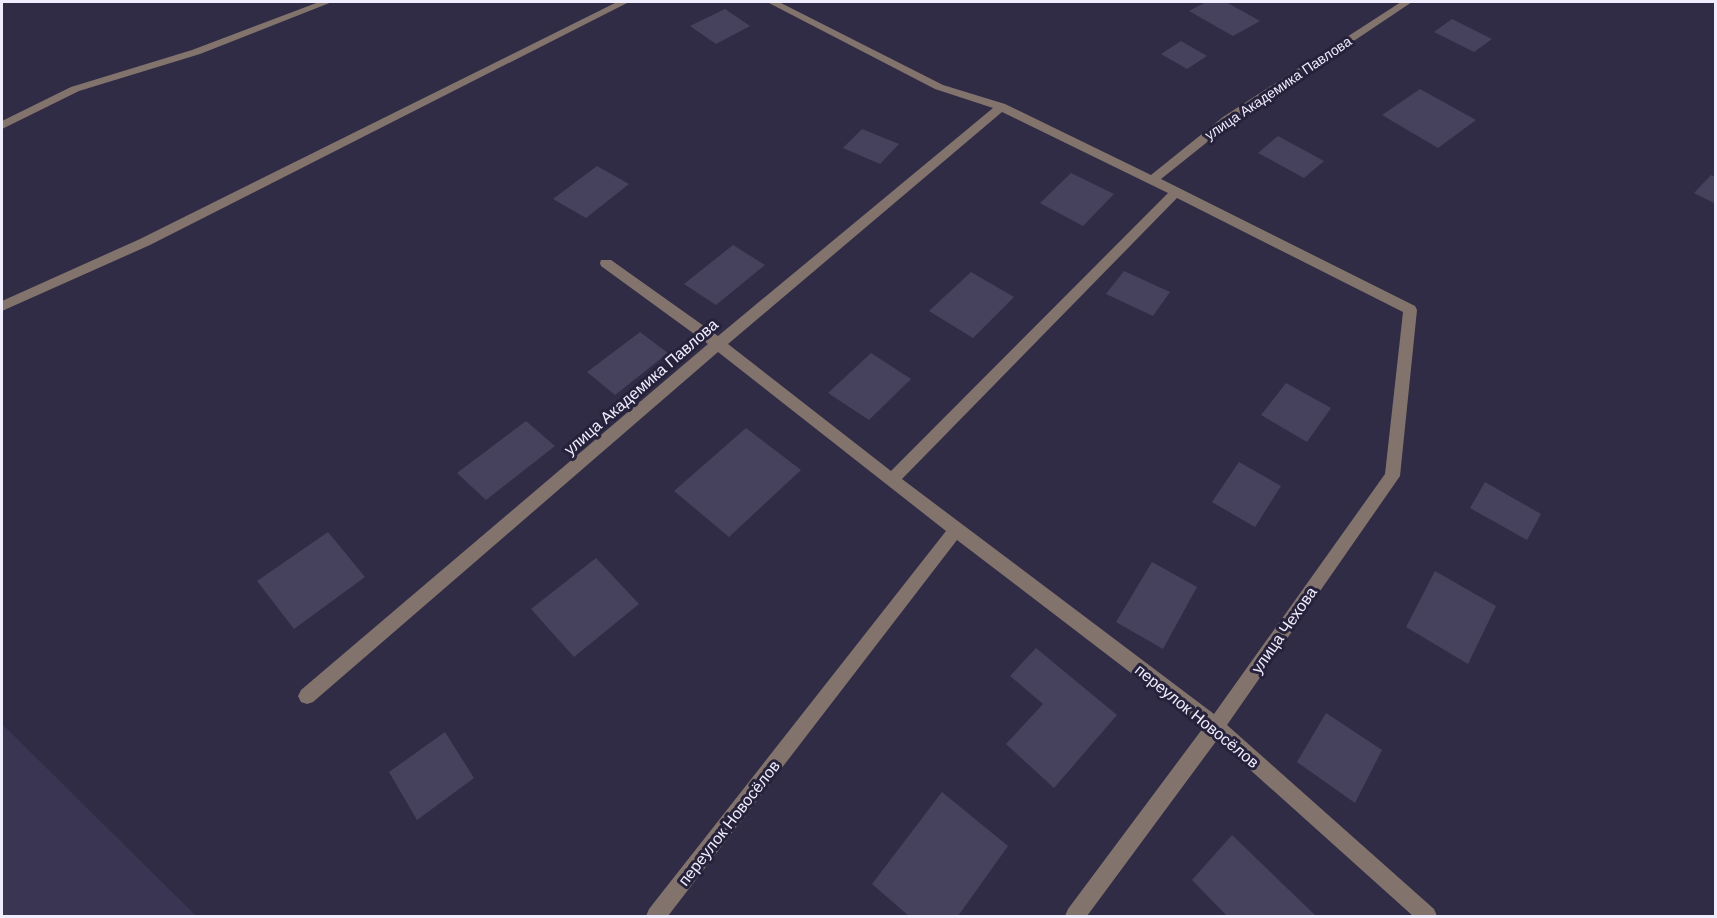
<svg xmlns="http://www.w3.org/2000/svg" width="1717" height="918" font-family="'DM Sans',sans-serif">
  <style>
    .built { fill: #3b3554 }
    .building { fill: #46415c }
    .lines { fill: none; stroke-linecap: round; stroke-linejoin: round }
    .minor { fill: #82746d; fill-rule: evenodd }
    .labels { text-anchor: middle; dominant-baseline: central; stroke-width: 6; stroke-linejoin: round; paint-order: stroke }
    .far-street-label { font-size: 14px; fill: #f0edfe; stroke: #27223b }
    .street-label { font-size: 16px; fill: #f0edfe; stroke: #27223b }
  </style>
  <rect width="100%" height="100%" fill="#312c46"/>
  <path class="built" d="M2,724l194,192h-194z"/>
  <path class="building" d="M1206,2h20l34,19 -27,15 -44,-25z
    M725,9l25,17 -34,18 -26,-18z
    M1452,19l40,20 -18,13 -40,-20z
    M1181,41l26,15 -20,13 -26,-15z
    M1420,89l56,31 -38,28 -56,-33z
    M862,129l37,15 -19,20 -37,-16z
    M1278,136l46,25 -20,17 -46,-25z
    M597,166l32,18 -43,34 -33,-19z
    M1071,173l43,21 -31,32 -43,-23z
    M1711,175l5,2v27l-22,-11z
    M733,245l32,20 -49,40 -32,-21z
    M1124,271l46,21 -17,24 -47,-22z
    M971,272l43,25 -41,41 -44,-27z
    M640,332l28,21 -53,42 -28,-23z
    M871,353l40,26 -42,41 -41,-27z
    M1286,383l45,25 -24,34 -46,-27z
    M526,421l29,25 -69,54 -29,-27z
    M746,428l55,42 -72,67 -55,-46z
    M1239,462l42,24 -26,41 -43,-25z
    M1485,482l56,32 -14,26 -57,-32z
    M328,532l37,45 -71,52 -37,-48z
    M596,558l43,46 -65,53 -43,-48z
    M1152,562l45,25 -34,62 -47,-27z
    M1435,571l61,35 -28,58 -62,-37z
    M1036,648l81,67 -63,73 -48,-44 37,-40 -33,-28z
    M1326,713l56,37 -27,53 -58,-41z
    M445,732l29,46 -57,42 -28,-48z
    M942,792l66,54 -50,70h-49l-37,-32z
    M1232,835l84,81h-89l-35,-36z"/>
  <g class="lines">
    <path class="minor" d="M319,2h13l-132,52 -121,37 -77,38v-8l69,-34 121,-37z
      M617,2h12l-479,243 -148,66v-10l138,-62z
      M767,2h12l164,83 62,19 146,71 72,-58 178,-115h11l-181,121 -70,56 254,127 2,4 -17,166 -173,249 207,184 3,7h-24l-196,-176 -130,176h-22l3,-7 135,-181 -246,-188 -289,376h-22l3,-7 297,-378 -228,-179 -405,350 -6,2 -6,-2 -3,-6 3,-6 407,-346 -107,-78 -1,-3 1,-3h10l107,76 275,-228 -58,-19zM1002,112l166,81 -277,278 -163,-127zM1177,198l226,114 -18,162 -171,240 -312,-235z"/>
  </g>
  <g class="labels">
    <g class="far-street-label">
      <text transform="translate(1278 88) rotate(-34)">улица Академика Павлова</text>
    </g>
    <g class="street-label">
      <text transform="translate(641 387) rotate(-41)">улица Академика Павлова</text>
      <text transform="translate(1284 630) rotate(-55)">улица Чехова</text>
      <text transform="translate(1197 716) rotate(39)">переулок Новосёлов</text>
      <text transform="translate(729 823) rotate(-52)">переулок Новосёлов</text>
    </g>
  </g>
  <rect width="1717" height="918" fill="none" stroke="#f0edfe" stroke-width="6"/>
</svg>
